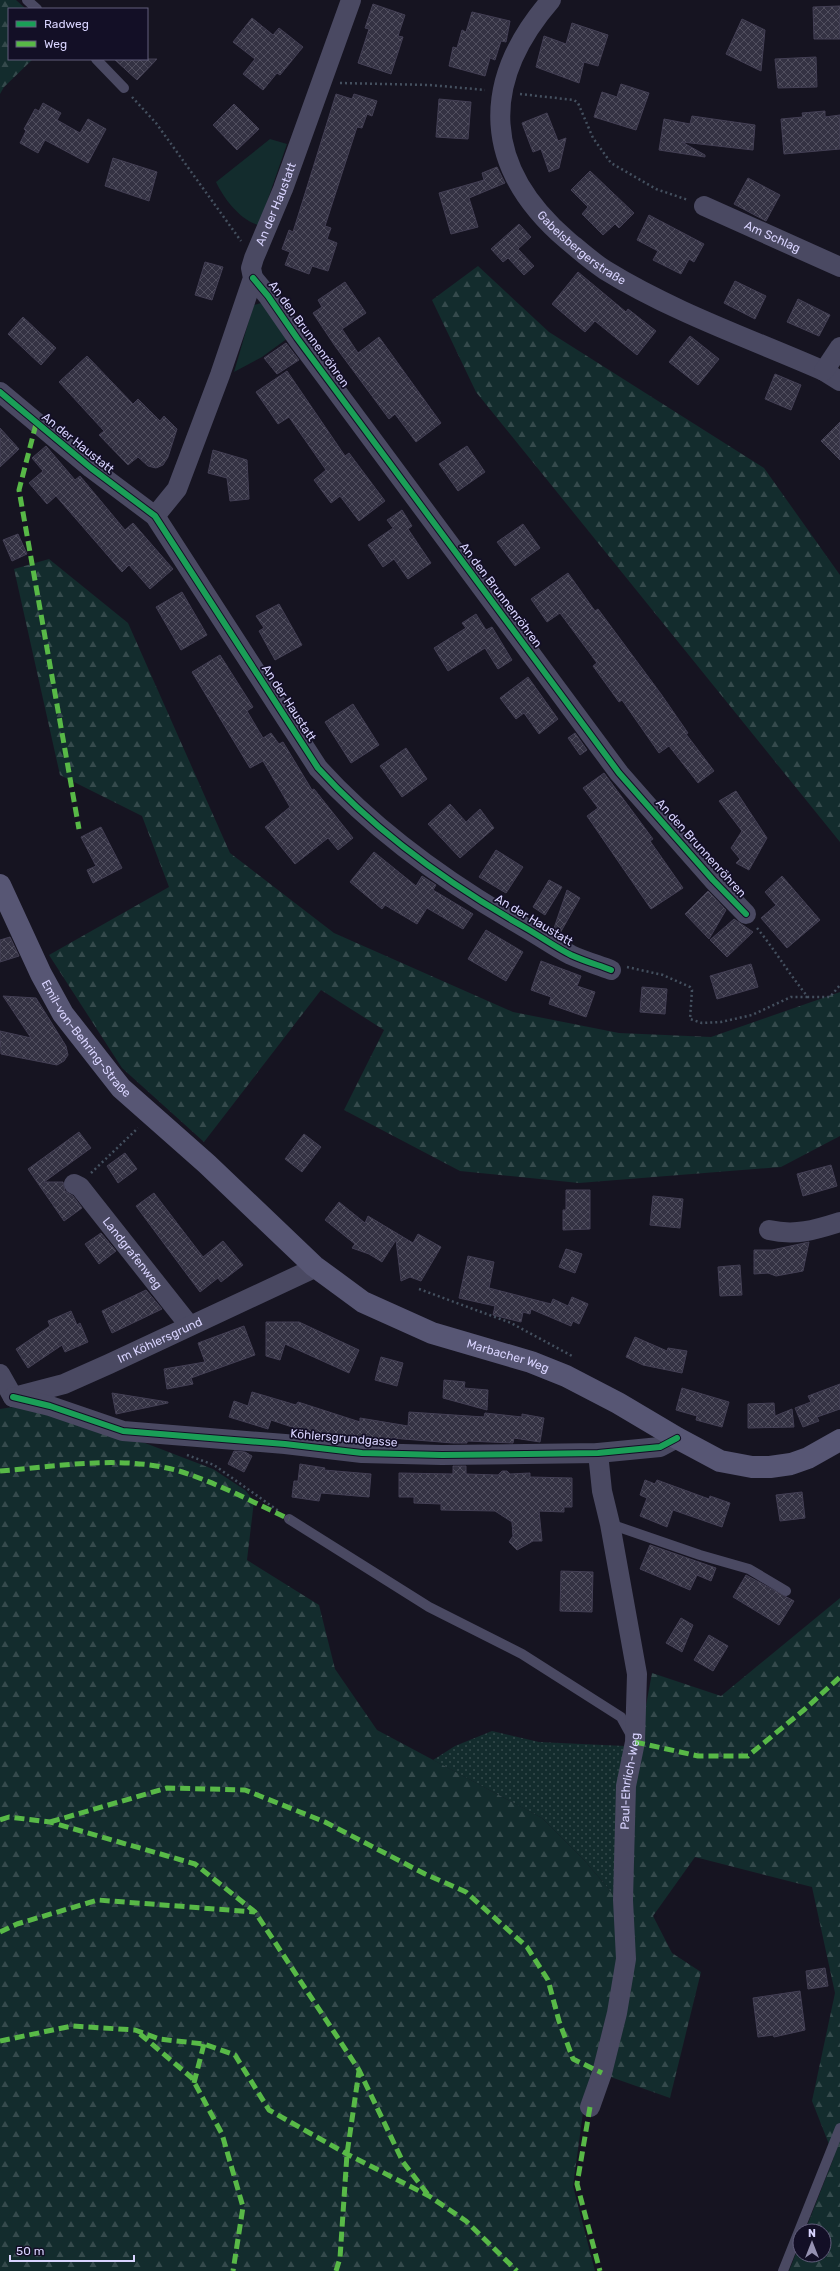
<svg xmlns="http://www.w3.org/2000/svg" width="840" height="2271" font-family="Rubik,sans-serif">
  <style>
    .grass { fill: url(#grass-dots) }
    .forest { fill: url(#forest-firs) }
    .park { fill: #132c2d }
    .building { fill: url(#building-cross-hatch); stroke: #433f54 }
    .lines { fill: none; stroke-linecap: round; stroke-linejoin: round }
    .path { stroke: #44505f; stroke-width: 2.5; stroke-dasharray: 2 3; stroke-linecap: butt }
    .service { stroke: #4a4962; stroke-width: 10 }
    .minor { stroke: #4a4962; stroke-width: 20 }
    .secondary { stroke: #575674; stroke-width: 22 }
    .quiet { stroke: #58b947; stroke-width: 5; stroke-dasharray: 10 5; stroke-linecap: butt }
    .cycleway-casing { stroke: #130f26; stroke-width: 8 }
    .cycleway { stroke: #1a9f57; stroke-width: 6 }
    .labels { text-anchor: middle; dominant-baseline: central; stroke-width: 3.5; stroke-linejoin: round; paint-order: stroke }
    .street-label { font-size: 12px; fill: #d9d4ff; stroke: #130f26 }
  </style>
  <defs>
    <pattern id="grass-dots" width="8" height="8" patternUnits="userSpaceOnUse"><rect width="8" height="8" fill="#132c2d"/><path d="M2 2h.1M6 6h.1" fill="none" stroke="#354a4c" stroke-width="1.8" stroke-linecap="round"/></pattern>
    <pattern id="forest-firs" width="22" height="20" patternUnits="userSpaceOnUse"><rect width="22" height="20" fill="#132c2d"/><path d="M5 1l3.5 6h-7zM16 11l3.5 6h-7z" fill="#354a4c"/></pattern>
    <pattern id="building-cross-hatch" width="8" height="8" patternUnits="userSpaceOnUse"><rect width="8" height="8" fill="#343243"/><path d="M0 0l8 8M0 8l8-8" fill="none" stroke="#514f5f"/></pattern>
  </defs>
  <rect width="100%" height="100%" fill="#161421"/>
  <path class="grass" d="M492,1731l47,11 86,4 -7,154 -33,-39 -43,-43 -109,-58 22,-14z"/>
  <path class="forest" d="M0,0h16l10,9h-17v50h24l-29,28 -4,7z
    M478,266l71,66 215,136 76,107v267l-364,-450 -44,-92z
    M49,559l79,64 102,230 104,80 179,79 106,21 92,4 129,-45v144l-59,31 -202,16 -119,-12 -116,-61 40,-80 -63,-40 -117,152 -82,-74 -73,-113 120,-68 -27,-71 -82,-41 -46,-206z
    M13,1407l34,5 73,26 25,5 68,26 32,21 9,11 -7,59 72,45 16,64 42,61 165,88 43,43 33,39 3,61 -37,144 -11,81 22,85h-595v-862z
    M840,1598v673h-51l11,-28v12h24v-24h-19l29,-74 -22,-56 23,-108 -23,-106 -117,-30 -42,59 19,37 29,19 -31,126 -65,-23 17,-59 9,-230 21,-113 69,23z"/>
  <path class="park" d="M270,139l17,5 -28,81c-18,-4 -35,-26 -43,-43z
    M261,303l27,35 -26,19 -28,15 18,-62 2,-5z"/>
  <path class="building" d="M373,4l32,11 -7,21 5,1 -12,37 -33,-11 11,-34 -4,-1z
    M840,6v33h-26l-1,-32z
    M472,12l38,9 -4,21 -5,-1 -6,19 -5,-2 -5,18 -36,-10 4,-19 4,1 5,-18 4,2z
    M252,18l21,17 6,-7 24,19 -23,28 -3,-2 -14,17 -20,-16 12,-15 -22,-17z
    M742,19l23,11 -4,41 -35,-17z
    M572,23l36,12 -10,31 -14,-4 -5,21 -43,-16 8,-31 22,8z
    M816,57l1,30 -39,1 -3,-29z
    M114,59h43l-20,21z
    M621,84l28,9 -13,37 -42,-13 8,-25 15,5z
    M336,94l16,5 2,-5 23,7 -5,15 -5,-2 -5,14 -5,-1 -32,99 6,2 -4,11 10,4 -9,28 -16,-5 -3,8 -24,-9 5,-13 -8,-3 7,-19 4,2z
    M439,99l32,3 -3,37 -32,-2z
    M43,103l18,10 -4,7 23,13 8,-14 18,10 -18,34 -43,-23 -7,13 -18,-10 6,-12 -2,-2 11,-20 4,2z
    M234,104l25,25 -22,21 -24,-25z
    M825,111v6l15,-2v34l-56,5 -3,-35 22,-2 -1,-4z
    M547,113l11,28 8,-3 -7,30 -10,4 -8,-23 -8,3 -11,-29z
    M692,116l63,9 -2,25 -71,-8 23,13v2l-46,-7 5,-31 26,5z
    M113,158l44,14 -8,29 -44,-15z
    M497,167l8,16 -36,15 9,29 -27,7 -12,-41 45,-13 -2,-7z
    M590,171l44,42 -15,15 -4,-4 -12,11 -21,-21 6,-7 -17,-17z
    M748,178l32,17 -14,26 -32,-17z
    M649,215l55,29 -10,18 -5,-3 -8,15 -28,-14 5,-9 -21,-11z
    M519,224l12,13 -13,12 16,17 -10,9 -16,-17 -5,4 -12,-13z
    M205,262l18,5 -11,33 -17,-5z
    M578,272l48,40 2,-3 28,22 -19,24 -42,-34 -10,11 -33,-28z
    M735,281l31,15 -11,23 -31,-16z
    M345,282l21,31 -24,16 16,24 21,-16 62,86 -25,19 -21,-28 -6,5 -54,-73 -22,-33 9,-6 -4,-7z
    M798,299l32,16 -11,21 -32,-14z
    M23,317l33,31 -15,17 -33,-31z
    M690,336l29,23 -21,26 -29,-23z
    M286,343l13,17 -22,14 -13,-16z
    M87,356l46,48 5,-5 22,22 4,-5 13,13 -9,28 -5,8 -7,3 -8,-2 -10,-9 -10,8 -29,-30 5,-4 -45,-49z
    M287,371l58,85 4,-3 36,48 -26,20 -19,-25 -9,7 -17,-23 12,-10 -37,-53 -11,7 -22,-32z
    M775,374l26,11 -10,25 -26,-11z
    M840,422v38l-19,-19z
    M0,428l19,21 -19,18z
    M46,446l29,34 5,-4 45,54 8,-7 40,46 -23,20 -21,-24 -7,7 -66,-76 -9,8 -18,-21 14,-12 -11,-13z
    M467,446l18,26 -27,19 -19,-27z
    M213,450l34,10 2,39 -19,2 -3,-23 -19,-5z
    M402,510l10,16 -4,3 23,34 -23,16 -14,-20 -11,8 -15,-22 25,-17 -6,-8z
    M523,524l17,24 -25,18 -18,-24z
    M18,534l9,20 -15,7 -9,-21z
    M568,573l27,38 3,-2 63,85 27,39 -2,1 28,37 -16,12 -29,-37 -10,7 -37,-53 -3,2 -26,-36 4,-3 -37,-50 -13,9 -16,-23z
    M182,592l25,43 -26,15 -25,-43z
    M279,604l23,41 -27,15 -16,-29 5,-3 -8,-12z
    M476,614l10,16 6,-3 20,33 -14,9 -13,-21 -37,23 -14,-23 32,-20 -4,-5z
    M220,655l33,52 -6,4 16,27 8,-5 8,11 4,-2 29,48 2,-1 39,49 -15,12 -10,-12 -33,26 -30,-37 25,-20 -27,-46 -13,7 -58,-96z
    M528,677l30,42 -19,15 -15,-21 -8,6 -16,-21z
    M353,704l26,41 -28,18 -26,-41z
    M575,733l12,17 -7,5 -12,-17z
    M406,748l21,31 -25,18 -22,-31z
    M604,773l49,66 -3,2 33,47 -32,21 -64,-93 11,-8 -15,-20z
    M736,791l31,47 -18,32 -13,-7 4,-4 -9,-11 11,-17 -23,-30z
    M450,804l16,18 14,-13 14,19 -34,30 -32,-34z
    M101,827l21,41 -29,15 -6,-13 9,-4 -15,-29z
    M496,850l27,17 -17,26 -27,-16z
    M374,852l42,34 6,-10 14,9 -3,5 40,24 -10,15 -36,-21 -10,16 -32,-19 -3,4 -32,-27z
    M782,876l38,44 -33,28 -26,-30 15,-13 -11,-13z
    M549,880l13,7 -17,28 -12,-8z
    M567,890l13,8 -21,37 -6,-4z
    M708,891l18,19 -17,29 -24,-25z
    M734,919l19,13 -26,25 -17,-17z
    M486,930l37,22 -17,29 -38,-22z
    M10,937l9,19 -19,6v-22z
    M541,961l40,15 -4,10 18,6 -9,25 -37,-13 2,-7 -20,-7z
    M751,964l7,23 -41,12 -7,-23z
    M642,987l25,2 -2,25 -25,-2z
    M3,996l33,2 30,48 2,9 -4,6 -7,4 -56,-11 -1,-23 31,7z
    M79,1132l12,16 -47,34h19l2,9 8,5 9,12 -18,13 -36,-52z
    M304,1134l17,13 -19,25 -17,-13z
    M125,1153l12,16 -19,14 -11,-17z
    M831,1165l6,21 -34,10 -6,-22z
    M566,1190h24v39l-27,1v-20h3z
    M154,1193l49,64 20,-16 20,24 -22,17 -3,-4 -18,14 -64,-86z
    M653,1196l30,3 -3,29 -30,-3z
    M339,1202l26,21 3,-7 45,27 5,-9 23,13 -20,34 -11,-4 -9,4 -5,-41 -14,22 -13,-8 -17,-6 3,-4 -30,-24z
    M101,1233l15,18 -17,13 -14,-20z
    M809,1242l-6,29 -27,5 -8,-3 -14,1v-24h18z
    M566,1249l16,5 -7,19 -16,-6z
    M468,1256l26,6 -5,26 62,16 2,-5 15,7 4,-9 16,7 -9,20 -6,-3 -2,5 -40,-17 -1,5 -7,-2 -2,10 -28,-7 2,-9 -36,-8z
    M740,1265l2,30 -22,1 -2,-29z
    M146,1290l16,19 -50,24 -10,-22z
    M71,1311l6,14 3,-2 8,19 -23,10 -3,-7 -34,23 -12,-19 34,-23 -2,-5z
    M266,1322h33l60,28 -10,23 -64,-29 -5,16 -14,-4z
    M244,1326l11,29 -64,23 2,6 -26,5 -3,-20 41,-7 -7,-19z
    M635,1337l32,14 1,-3 19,3 -5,22 -39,-8 -17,-8z
    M381,1357l22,6 -6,23 -22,-6z
    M444,1380l21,2 -1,6 24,2 -1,20 -44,-12z
    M840,1384v25l-23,8 2,4 -16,6 -8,-19 16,-6 -3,-6z
    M682,1388l47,14 -7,25 -26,-7 1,-4 -21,-6z
    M252,1392l44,13 2,-3 62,20v-4l48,8 1,-14 75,5 1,-4 37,4v-3l22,4 -4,24 -26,-4 -1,5 -46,-2v2h-14l-62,-5 -1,4h-20l-28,-5 -1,2 -19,-2 -51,-17 -3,9 -39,-12 5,-16 14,5z
    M112,1393l56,9v1l-52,11z
    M774,1403l1,13 17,-7 2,18 -46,1v-24z
    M234,1451l11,1 7,4 -8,16 -16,-8z
    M300,1464l25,4 -1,2 47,4 -2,23 -48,-4 -2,8 -27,-4 2,-16h4z
    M453,1466h13v8l32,1 4,-4h5l3,3 20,-1v4l42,1v29h-8v5l-25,-1 3,30h-9l-16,9 -8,-8 4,-6 -1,-14 -17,-11 -54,-1v-6l-27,-1v-6h-15v-24l54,1z
    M645,1480l10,4 2,-4 52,19 1,-3 20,7 -8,24 -49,-17 -6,17 -27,-11 7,-18 -7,-3z
    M802,1492l3,26 -25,3 -4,-26z
    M650,1545l66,23 -5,13 -14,-6 -7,15 -50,-21z
    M561,1571l32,1 -1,40 -32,-1z
    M746,1575l48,26 -15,24 -46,-28z
    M681,1618l12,7 -11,27 -16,-9z
    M709,1635l19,11 -15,25 -19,-11z
    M825,1968l3,18 -20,3 -2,-18z
    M800,1991l5,39 -31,7 -1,-2 -15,2 -5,-39z"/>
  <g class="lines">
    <path class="path" d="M340,83l90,2 55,5
      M520,94l54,6 4,3 15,35 18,25 45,26 32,11
      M132,97l24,26 85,118
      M757,928c18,22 32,46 51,69h22l10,-12
      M627,967l36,8 27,12 2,3 -2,29 12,4 19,-1 31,-7 39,-18h17
      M91,1173l47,-45
      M419,1289l92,34 63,34
      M187,1455l27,10 66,47"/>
    <path class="service" d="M27,0l10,9
      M96,59l28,29
      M289,1519l140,88 93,47 99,63 11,20
      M610,1524l90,31 49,14 37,22
      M783,2271l57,-143"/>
    <g class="minor">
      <path id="s1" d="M551,0c-72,83 -68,168 16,240 12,10 24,21 38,30 68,42 146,69 219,101l16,10"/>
      <path id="s2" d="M704,206l136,61"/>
      <path d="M253,278l15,18 29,42 322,435 94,107 33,34"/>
      <path d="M824,371l16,-24"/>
      <path d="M0,392l91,76 64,48 163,252c58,64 131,116 206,159 16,9 31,20 47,28 13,6 27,10 40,15"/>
      <path id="s3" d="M155,516l22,-27 43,-114 33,-97 -2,-10 3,-10 29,-69 68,-189"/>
      <path id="s4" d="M74,1184l6,3 109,138"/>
      <path d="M769,1230c26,6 46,0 71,-8"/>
      <path d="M0,1374l13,23"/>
      <path id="s5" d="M18,1396l46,-12 45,-20 199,-93 6,-5"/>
      <path d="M13,1397l37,9 73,25 162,13 77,9 80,2 156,-2 62,-6 17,-9"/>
      <path id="s6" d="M590,2107l12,-34 15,-60 9,-54 -3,-59 3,-114 9,-44 2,-68 -27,-150 -8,-33 -4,-38"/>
    </g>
    <path class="secondary" id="s7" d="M0,885l41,89 22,40 58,74 86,76 107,102 49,36 69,31 99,29 35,14 52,27 59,35 43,23 32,6h18l21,-3 17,-6 32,-18"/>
    <path class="quiet" d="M36,424l-17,66 60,339
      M0,1471c62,-5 132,-18 191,4 34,12 66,29 98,44
      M635,1742l63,14h50l57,-47 35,-32
      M0,1820l9,-3 41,5 145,42 60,48 104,158 44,92 26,34
      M50,1822l117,-34 78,2 80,32 100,52 41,18 61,55 21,33 11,41 14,38 29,14
      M0,1932l17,-8 81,-24 157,12
      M140,2034l52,44 30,56 21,73 -10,64
      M0,2041l72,-15 63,4 24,9 45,5 31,11 34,55 78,44 82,42 37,25 51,50
      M194,2083l10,-39
      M590,2107l-13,77 23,87
      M336,2271l4,-13 7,-104 12,-83"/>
    <g class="cycleway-casing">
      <path id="cycleway" d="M253,278l15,18 29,42 322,435 94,107 33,34
        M0,392l91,76 64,48 163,252c58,64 131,116 206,159 16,9 31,20 47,28 13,6 27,10 40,15
        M13,1397l37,9 73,25 162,13 77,9 80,2 156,-2 62,-6 17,-9"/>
    </g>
    <use href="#cycleway" class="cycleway"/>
  </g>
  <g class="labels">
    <g class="street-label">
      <text stroke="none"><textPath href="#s3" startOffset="338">An der Haustatt</textPath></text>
      <text stroke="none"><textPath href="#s2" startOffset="75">Am Schlag</textPath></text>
      <text stroke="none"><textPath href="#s1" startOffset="291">Gabelsbergerstraße</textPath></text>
      <text transform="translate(309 334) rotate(54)">An den Brunnenröhren</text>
      <text transform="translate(78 443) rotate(39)">An der Haustatt</text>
      <text transform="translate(501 595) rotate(53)">An den Brunnenröhren</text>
      <text transform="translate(289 703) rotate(57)">An der Haustatt</text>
      <text transform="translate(701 848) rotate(48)">An den Brunnenröhren</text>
      <text transform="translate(534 920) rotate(31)">An der Haustatt</text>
      <text stroke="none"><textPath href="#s7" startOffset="177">Emil-von-Behring-Straße</textPath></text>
      <text stroke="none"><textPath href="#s4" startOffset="91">Landgrafenweg</textPath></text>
      <text stroke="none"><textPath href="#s5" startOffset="153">Im Köhlersgrund</textPath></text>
      <text stroke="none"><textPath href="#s7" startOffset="716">Marbacher Weg</textPath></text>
      <text transform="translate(344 1438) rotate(5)">Köhlersgrundgasse</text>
      <text stroke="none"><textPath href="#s6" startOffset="331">Paul-Ehrlich-Weg</textPath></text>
    </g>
  </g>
  <rect x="8" y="8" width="140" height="52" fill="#130f26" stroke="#625e7d"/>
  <rect x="16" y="21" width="20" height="6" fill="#1a9f57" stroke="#625e7d"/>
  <text x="44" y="28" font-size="12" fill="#d9d4ff">Radweg</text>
  <rect x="16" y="41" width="20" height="6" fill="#58b947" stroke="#625e7d"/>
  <text x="44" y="48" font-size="12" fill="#d9d4ff">Weg</text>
  <g transform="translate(812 2243)"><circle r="19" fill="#130f26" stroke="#625e7d"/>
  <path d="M0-3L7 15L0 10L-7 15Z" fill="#9591b1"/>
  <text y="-6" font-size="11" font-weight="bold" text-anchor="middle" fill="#d9d4ff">N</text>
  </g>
  <path d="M10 2255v6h124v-6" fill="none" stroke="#d9d4ff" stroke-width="2"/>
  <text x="16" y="2255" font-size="12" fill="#d9d4ff" stroke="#130f26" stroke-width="3" paint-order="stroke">50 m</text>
</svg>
